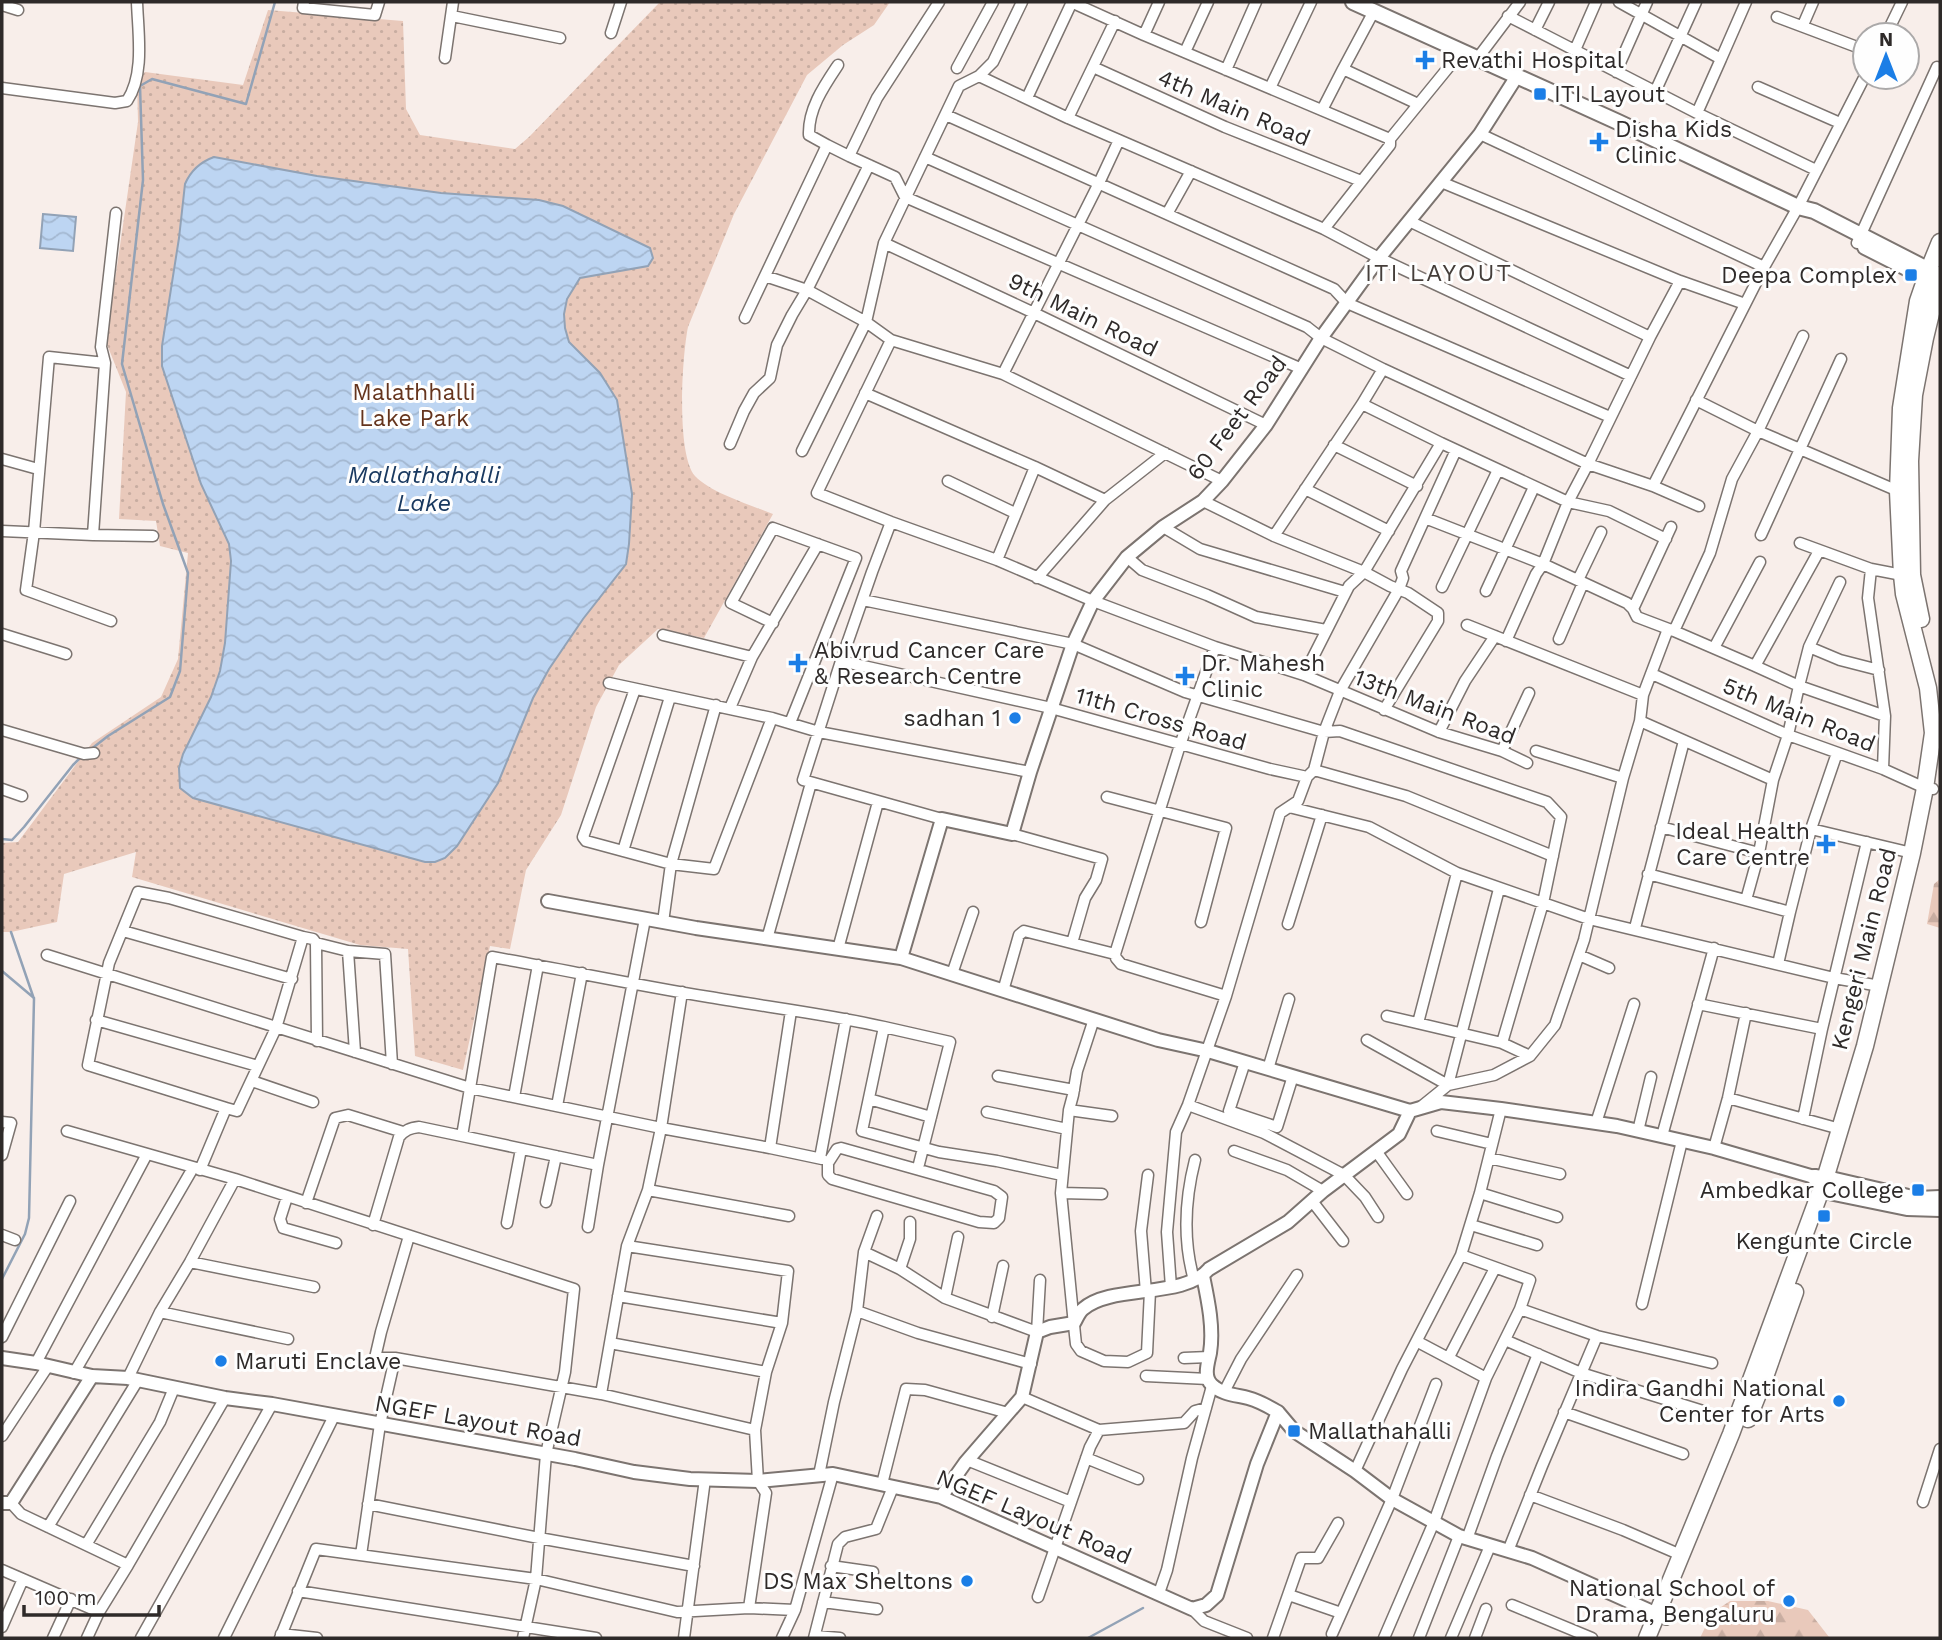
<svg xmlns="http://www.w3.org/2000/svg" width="1942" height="1640" font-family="'Work Sans',sans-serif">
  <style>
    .grass { fill: url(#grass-dots) }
    .forest { fill: url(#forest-firs) }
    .water { fill: url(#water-waves); stroke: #92a2b6; stroke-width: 2 }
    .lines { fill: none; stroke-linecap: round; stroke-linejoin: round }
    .stream { stroke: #92a2b6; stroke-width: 2.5 }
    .minor-casing { stroke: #7c7470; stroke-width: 13 }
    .tertiary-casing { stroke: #7c7470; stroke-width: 16 }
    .secondary-casing { stroke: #7c7470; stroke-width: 18 }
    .primary-casing { stroke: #7c7470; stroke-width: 19 }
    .minor { stroke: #fff; stroke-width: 10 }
    .tertiary { stroke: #fff; stroke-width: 12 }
    .secondary { stroke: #fff; stroke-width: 14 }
    .primary { stroke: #fff; stroke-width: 16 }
    .poi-dot { fill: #1b7ee6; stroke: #fefefe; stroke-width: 2.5 }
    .labels { text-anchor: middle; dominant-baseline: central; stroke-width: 6; stroke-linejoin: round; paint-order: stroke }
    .poi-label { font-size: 23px; fill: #2e2a29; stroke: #fefefe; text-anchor: start }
    .street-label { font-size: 23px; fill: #2e2a29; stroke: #fefefe }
    .park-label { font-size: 23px; fill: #65341d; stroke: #fefefe }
    .neighbourhood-label { font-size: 24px; letter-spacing: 2px; fill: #453e3a; stroke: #fefefe }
    .water-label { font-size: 24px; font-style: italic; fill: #193960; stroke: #fefefe }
  </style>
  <defs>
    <pattern id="grass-dots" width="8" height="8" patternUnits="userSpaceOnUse" patternTransform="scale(1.75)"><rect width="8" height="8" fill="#e9c9bb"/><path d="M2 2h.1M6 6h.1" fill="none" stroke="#c8ada1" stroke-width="1.8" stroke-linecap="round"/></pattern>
    <pattern id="forest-firs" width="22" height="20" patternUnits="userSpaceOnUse" patternTransform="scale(1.75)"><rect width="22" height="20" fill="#e9c9bb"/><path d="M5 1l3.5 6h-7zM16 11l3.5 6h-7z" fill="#c8ada1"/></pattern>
    <pattern id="water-waves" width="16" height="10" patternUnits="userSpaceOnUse" patternTransform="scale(1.75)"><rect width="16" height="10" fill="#bdd5f2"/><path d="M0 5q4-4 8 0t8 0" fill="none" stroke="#a3b7d0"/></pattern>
  </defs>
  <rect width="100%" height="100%" fill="#f8eeea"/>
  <path class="grass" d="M660,2h230l-16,23 -31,20 -36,30 -73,139 -46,113c-6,29 -12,127 7,149 16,17 56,29 78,38l-69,124 -46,-9 -39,36 -23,42 -35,108 -35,55 -16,79 -20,-3 -27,124 -48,-14 -7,-107 -48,-4 -228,-68 4,-25 -72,22 -7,48 -46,10h-9v-89l16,-1 74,-99 69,-46 17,-38 10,-106 -28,-7 -4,-25 -37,-2 7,-127 -20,-50 32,-220 -1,-42 8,-8 98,13 25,-75 135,11 3,88 14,26 95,14 14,-12z"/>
  <path class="forest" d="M1940,879v49l-13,-4 7,-40z
    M1730,1601h38l40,9 21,27 -129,1 12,-25z"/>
  <path class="water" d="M214,157l103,19 124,17 98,7 24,6 87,42 3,10 -5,8 -68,12 -13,21 -3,15 1,14 4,14 31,31 17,27 15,94 -3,50 -3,20 -43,55 -34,50 -16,29 -35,85 -41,63 -12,12 -10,4h-10l-232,-64 -13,-10 -1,-20 4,-14 28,-57 9,-26 5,-28 6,-82 -2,-17 -28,-60 -39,-118v-20l17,-108 6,-54c6,-14 15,-22 29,-27z
    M43,214l33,3 -3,34 -33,-3z"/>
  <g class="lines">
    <path class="stream" d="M90,750l18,-14 62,-39 10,-26 8,-98 -25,-69 -41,-140 21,-184 -3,-94 12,-7 94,25 29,-102
      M2,839l10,1 12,-13 49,-62 9,-9
      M2,971l32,27
      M2,1279l23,-45 4,-16 5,-219 -23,-67
      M1088,1638l55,-30"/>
    <g class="minor-casing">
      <path id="minor" d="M304,2l-1,6 72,7 4,-13
        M939,2l-62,96 -28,58 46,21 10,20 397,172
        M1071,2l73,33 246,104v6l-66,84
        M1619,2l102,57 -24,54
        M2,5l16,5
        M452,16l108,22
        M1508,16l189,97 119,57
        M1777,17l88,33
        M1803,25l10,-23
        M1535,30l14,-28
        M611,33l10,-31
        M1144,35l15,-33
        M1886,35l16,-33
        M1575,50l21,-48
        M1185,52l23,-50
        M445,58l8,-56
        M1477,59l43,-57
        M1721,59l25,-57
        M1093,67l132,60 136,54
        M957,68l36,-66
        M1343,69l31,-58
        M1226,70l30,-68
        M1616,72l31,-70
        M979,76l89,42 256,111 55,29 252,118
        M1758,87l82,36
        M2,88l113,15 12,-2c18,-27 11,-68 10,-99
        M1270,88l41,-86
        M1655,92l41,-90
        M1027,98l45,-96
        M1322,110l21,-41 75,35
        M946,115l388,174 13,14 263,114
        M1068,118l47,-97
        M1480,134l284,133
        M1390,139l71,-87
        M827,145l-18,-10c-1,-26 15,-49 29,-70
        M925,157l382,170 14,11 62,31 205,95 62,-127 30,-56
        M1441,182l239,99 65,23
        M1167,214l24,-43
        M1409,221l241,116
        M884,243l150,70 232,112
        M1857,243l80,-176
        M765,276l42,14 59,32 25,18 112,34 219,107
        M745,318l82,-173 22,11
        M891,340l-74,153 74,29 106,38 96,41 122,46 89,28 135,57 63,19 25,12
        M105,363l-4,-16 15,-134
        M1003,374l96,-191 20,-43
        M865,393l170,74 70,33
        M1696,400l62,31 140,60
        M1362,404l79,39
        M730,444l14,-33 10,-18 16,-15 7,-33 15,-30 15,-25 62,-125
        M1334,445l83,41
        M802,451l64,-129 18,-79 75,-157 20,-10 14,-14 29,-60
        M2,459l36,10
        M948,481l67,32
        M1653,486l46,20
        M1305,489l84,42
        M1203,501l71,35 90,36 26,14 18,7 30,20v8l-54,89
        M1425,518l118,46 84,39 6,6 4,8 37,14 81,35 64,-115
        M891,522l-19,50 -31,89 -38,119 139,39
        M1163,527l37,22 145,43
        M2,531l91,4 60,1
        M93,535l12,-172 -56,-6 -15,175 -8,58 85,31
        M1761,535l80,-176
        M1274,536l88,-132 21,-35
        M1800,543l71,26 31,6
        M1127,557l15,13 65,25 49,22 70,13
        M997,560l38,-93
        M1871,569l-3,29 17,118 -2,53
        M1037,578l68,-78 60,-47
        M1578,580l23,-48
        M1442,587l56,-117
        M1486,591l48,-104
        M863,600l210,44 112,48 139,40 16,-1 207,71 14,15 -18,86 -41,140 -115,-27
        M1633,609l38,-82
        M773,623l-42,-20 42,-75 83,30 -66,165
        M1467,625l176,70
        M1674,631l36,-78 22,-74 26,-48 45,-95
        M2,634l64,20
        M663,635l89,22
        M1559,639l24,-56
        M1506,641l30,-67 7,-10 25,-62 41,9 57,28
        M1809,647l31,-65
        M1714,648l46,-86
        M841,661l210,47 219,61 37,8
        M1755,666l44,20 10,-39 31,13 39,10
        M1652,674l136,61 95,34 42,19 8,1
        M1304,675l45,-89 15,-14 77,-129 127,59 20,-38 65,22 111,-219 34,-60 67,-131
        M609,683l163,35 47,14 211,40
        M635,689l-52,148 3,4 85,23 43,5 58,-151
        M730,708l22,-51 66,-113
        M1640,721l133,59
        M2,730l82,24 10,-1
        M1439,732l26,-51 30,-45
        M1502,751l27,-58
        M1536,751l87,27
        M1314,770l92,26 147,60
        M2,789l20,7
        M1107,797l119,31 -25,94
        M1289,807l80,20 88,46 132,46 245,59 46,8
        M1661,827l98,26
        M1811,829l101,24
        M1012,834l90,25 -6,21 -11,18 -13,45
        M623,851l47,-154
        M1648,874l142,38 -12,52
        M1746,900l13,-47 14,-73 15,-45 11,-49 86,30
        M1790,912l21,-83 26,-76
        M663,922l8,-58 45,-159
        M1288,924l34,-109
        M1635,928l49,-187
        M123,931l169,48
        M303,937l10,2 3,4 32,8 37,3 7,110
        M767,939l44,-156
        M316,943l1,98
        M838,949l40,-147
        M348,951l7,101
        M1115,954l65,-209 35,-98
        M47,955l423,133 191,40 109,20 52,11
        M1579,955l30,13
        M952,974l21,-62
        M1003,991l16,-56 5,-4 91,23 1,4 5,6 105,32
        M1698,1004l124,25
        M1094,1019l-17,52 -4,24 -4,15 -8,83 14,142 1,9 5,7 23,10 24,1 19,-9 3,-62
        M96,1020l162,46
        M1418,1023l39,-150
        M884,1027l66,15 -31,122
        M1367,1040l81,45 51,-196
        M1502,1043l28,13
        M1245,1062l-16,49 48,16 16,-51
        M1268,1069l21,-70
        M998,1076l76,14
        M252,1081l61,21
        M514,1097l24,-132
        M1728,1098l112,31
        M869,1099l62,18
        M1188,1105l76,28 80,42 21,22 13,20
        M557,1106l25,-133
        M1422,1106l26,-21 46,-10 36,-19 25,-31 29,-85 39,-162 17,-57 3,-26 25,-66
        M1069,1110l43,6
        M987,1112l80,17
        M1803,1119l19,-90 45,-187
        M2,1122l9,1 -9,32
        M1596,1123l38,-119
        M67,1131l168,48 -45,83 -30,50 -32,66
        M1437,1131l55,13
        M1638,1131l13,-54
        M1662,1136l52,-188
        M770,1148l21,-137
        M841,1148l153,43 8,6 -3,21 -5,5 -15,-1 -147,-43 -4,-4v-12l9,-14z
        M1714,1148l14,-50 18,-85
        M1234,1151l53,19 36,21
        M1376,1151l31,43
        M820,1158l26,-139
        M1489,1158l71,16
        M598,1165l-136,-29 30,-179c73,13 144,28 217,40 58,10 117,17 175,30l-22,104 77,21 58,9 65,14
        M200,1170l26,-62 11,3 39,-83 27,-91 -134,-39 -31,-6 -29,71 -21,102 138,43
        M235,1179l339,110 -9,83 -19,82 -10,125 -13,59
        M648,1190l141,26
        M1061,1193l41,1
        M1480,1193l77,24
        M287,1197l-7,22 3,9 53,15
        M1312,1201l31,40
        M546,1202l10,-46
        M306,1203l29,-85 13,-3 55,17
        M507,1223l14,-74
        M373,1225l26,-88c6,-7 11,-9 20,-10l43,9
        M1471,1225l66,20
        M588,1227l10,-62 47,-246
        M2,1235l13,5
        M409,1236l-28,96 -6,26h20l206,36 154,36
        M627,1246l161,25 -6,52 -16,49 -11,58 3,51 8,12 -17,115
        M864,1252l36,17 45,29 92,34 3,-52
        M190,1262l124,25
        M900,1269l10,-30v-17
        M1194,1280c-11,-39 -9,-81 1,-120
        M1171,1287l-4,-55 9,-100 12,-27 38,-109 54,-183 18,-12 9,-24 7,-7 10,-38 16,-41 59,-102 4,-11 -2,-7 55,-121
        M1146,1292l-5,-61 7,-56
        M618,1296l164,27
        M945,1298l13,-61
        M1642,1304l40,-163
        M1520,1309l77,27 115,27
        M857,1311l61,22 113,31
        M160,1312l128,27
        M992,1317l11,-51
        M2,1337l68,-136
        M1505,1340l76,33 122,38
        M1418,1342l68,36 34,-69 10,-29 -69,-25
        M610,1343l156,29
        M1449,1357l46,-89
        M1184,1358l25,-1
        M36,1363l111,-209
        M74,1373l119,-205
        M1146,1376l62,3
        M1224,1392l17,-33 56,-84
        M601,1394l26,-148 21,-56 13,-62 21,-136
        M1022,1397l77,33 -9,17 -52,150
        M1564,1412l119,42
        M1099,1430l85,-7 11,-12 11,-3
        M2,1436l46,-70
        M1086,1458l52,21
        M967,1460l104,42
        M1355,1471l47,-102 59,-114 19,-62 21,-84
        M819,1475l15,-73 23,-91 7,-59 13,-36
        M882,1484l24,-95 19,1 83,23
        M1530,1495l93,35 58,25
        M1923,1502l17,-53
        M11,1503l10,11 107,51 97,-167
        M368,1504l171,34 155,28
        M48,1527l90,-147
        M1467,1539l30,-83 41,-102
        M86,1545l74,-123 14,-34
        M1508,1551l34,-85 55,-130
        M361,1555l19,-131 15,-66
        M831,1566l42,6
        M2,1570l97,42
        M298,1591l298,47
        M1159,1593l8,-23 25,-112 20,-72
        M1289,1595l52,18
        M823,1602l54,7
        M1512,1605l80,33
        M1192,1609l12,12 43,17
        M2,1627l21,-48
        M281,1634l36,4
        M1332,1634l60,-135 44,-115
        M815,1636l25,2
        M53,1638l18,-39
        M87,1638l12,-26 29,-47
        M141,1638l131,-234
        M224,1638l110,-222
        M280,1638l36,-89 220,30 141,33 72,-4 46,2
        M684,1638l21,-159
        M782,1638l13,-28 38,-136
        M814,1638l24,-94 7,-7 31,-8 17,-42
        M1273,1638l28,-80h17l20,-35
        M1384,1638l50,-116 52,-144
        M1419,1638l40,-102
        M1451,1638l39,-92
        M1475,1638l11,-29"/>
    </g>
    <g class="tertiary-casing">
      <path id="tertiary" d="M548,901l148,27 205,30 257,82 50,11 202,60 31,-9 60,7 116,17 97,22 100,29
        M901,958l41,-139 70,15 18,-62 43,-128 20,-43 34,-44 36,-30 40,-26 19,-20 44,-56 55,-87 58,-80 101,-124 37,-58
        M1203,1276c5,24 11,52 7,77 -2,10 -7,24 2,32 9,9 24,10 36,13 11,3 20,8 30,14
        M2,1358l34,5 56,13 36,2 97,20 47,6 303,55 59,13 56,7 68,2 75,-7 108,23 251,112 14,-4 11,-10 40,-131 21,-52 16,19 61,40 37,28 67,37 73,22 134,60
        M941,1497l24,-34 57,-66 15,-65 13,-5 24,-4c3,-5 5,-11 9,-14 28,-25 101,-10 126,-40l79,-47 35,-31 76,-57 11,-23
        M2,1503h9l81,-127"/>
    </g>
    <g class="secondary-casing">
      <path id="secondary" d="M1353,2l265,120 180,85 16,4 125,64
        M1865,247l69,35
        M1814,1177l8,11 7,4 78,16 33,1
        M1815,1177l20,3 82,19 23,-1"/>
    </g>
    <g class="primary-casing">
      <path id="primary" d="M1921,619l-9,-44 -2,-114 4,-66 11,-57 15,-62
        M1748,1419l18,-45 29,-82
        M1647,1638l84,-204 94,-255 40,-133 47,-193 13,-65 8,-55 -5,-45 -24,-94 -2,-19 -4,-84 3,-83 17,-107 11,-32 11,-27"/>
    </g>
    <use href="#minor" class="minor"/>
    <use href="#tertiary" class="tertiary"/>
    <use href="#secondary" class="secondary"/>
    <use href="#primary" class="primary"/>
  </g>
  <g class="poi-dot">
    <path d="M1421.5 49.5h7v7h7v7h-7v7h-7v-7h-7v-7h7z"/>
    <rect x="1533" y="87" width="14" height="14" rx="3.5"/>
    <path d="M1595.5 131.5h7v7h7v7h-7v7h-7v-7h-7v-7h7z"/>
    <rect x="1904" y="268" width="14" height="14" rx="3.5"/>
    <path d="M794.5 652.5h7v7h7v7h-7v7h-7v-7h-7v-7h7z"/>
    <path d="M1181.5 665.5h7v7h7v7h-7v7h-7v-7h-7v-7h7z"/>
    <circle cx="1015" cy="718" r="7"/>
    <path d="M1822.5 833.5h7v7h7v7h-7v7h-7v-7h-7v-7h7z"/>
    <rect x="1911" y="1183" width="14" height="14" rx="3.5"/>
    <rect x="1817" y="1209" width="14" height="14" rx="3.5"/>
    <circle cx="221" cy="1361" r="7"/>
    <circle cx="1839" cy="1401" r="7"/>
    <rect x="1287" y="1424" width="14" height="14" rx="3.5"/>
    <circle cx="967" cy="1581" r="7"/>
    <circle cx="1789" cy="1601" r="7"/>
  </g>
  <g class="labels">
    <g class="poi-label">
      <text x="1441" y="60">Revathi Hospital</text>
      <text x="1554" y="94">ITI Layout</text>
      <text x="1615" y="129">Disha Kids<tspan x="1615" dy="26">Clinic</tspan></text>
      <text x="1897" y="275" text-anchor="end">Deepa Complex</text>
      <text x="814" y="650">Abivrud Cancer Care<tspan x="814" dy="26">&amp; Research Centre</tspan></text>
      <text x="1201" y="663">Dr. Mahesh<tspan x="1201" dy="26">Clinic</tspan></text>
      <text x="1001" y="718" text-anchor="end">sadhan 1</text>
      <text x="1810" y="831" text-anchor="end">Ideal Health<tspan x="1810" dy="26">Care Centre</tspan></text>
      <text x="1904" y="1190" text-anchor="end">Ambedkar College</text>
      <text x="1824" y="1241" text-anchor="middle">Kengunte Circle</text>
      <text x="235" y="1361">Maruti Enclave</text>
      <text x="1825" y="1388" text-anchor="end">Indira Gandhi National<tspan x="1825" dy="26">Center for Arts</tspan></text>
      <text x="1308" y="1431">Mallathahalli</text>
      <text x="953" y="1581" text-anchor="end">DS Max Sheltons</text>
      <text x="1775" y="1588" text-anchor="end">National School of<tspan x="1775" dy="26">Drama, Bengaluru</tspan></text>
    </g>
    <g class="street-label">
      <text transform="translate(1234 108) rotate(23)">4th Main Road</text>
      <text transform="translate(1083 315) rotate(26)">9th Main Road</text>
      <text transform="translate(1237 418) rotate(-53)">60 Feet Road</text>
      <text transform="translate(1435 707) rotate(21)">13th Main Road</text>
      <text transform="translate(1799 715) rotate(22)">5th Main Road</text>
      <text transform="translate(1161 719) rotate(16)">11th Cross Road</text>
      <text transform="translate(1864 949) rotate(-76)">Kengeri Main Road</text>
      <text transform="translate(478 1421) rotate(10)">NGEF Layout Road</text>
      <text transform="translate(1034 1517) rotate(23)">NGEF Layout Road</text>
    </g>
    <g class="park-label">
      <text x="414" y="392">Malathhalli<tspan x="414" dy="26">Lake Park</tspan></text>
    </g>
    <g class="neighbourhood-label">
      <text x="1439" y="273">ITI LAYOUT</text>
    </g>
    <g class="water-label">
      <text x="424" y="475">Mallathahalli<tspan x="424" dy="28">Lake</tspan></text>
    </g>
  </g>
  <rect width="1942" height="1640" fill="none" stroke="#2e2a29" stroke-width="7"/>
  <g transform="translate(1886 56)"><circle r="33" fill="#fefefe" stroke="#aba9a9" stroke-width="2"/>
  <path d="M0-5L12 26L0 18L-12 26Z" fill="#1b7ee6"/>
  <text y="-10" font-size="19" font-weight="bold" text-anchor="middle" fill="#2e2a29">N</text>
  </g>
  <path d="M24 1605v10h135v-10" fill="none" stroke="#2e2a29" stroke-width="3.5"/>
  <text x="35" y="1605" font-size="21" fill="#2e2a29" stroke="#fefefe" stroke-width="5" paint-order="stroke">100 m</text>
</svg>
